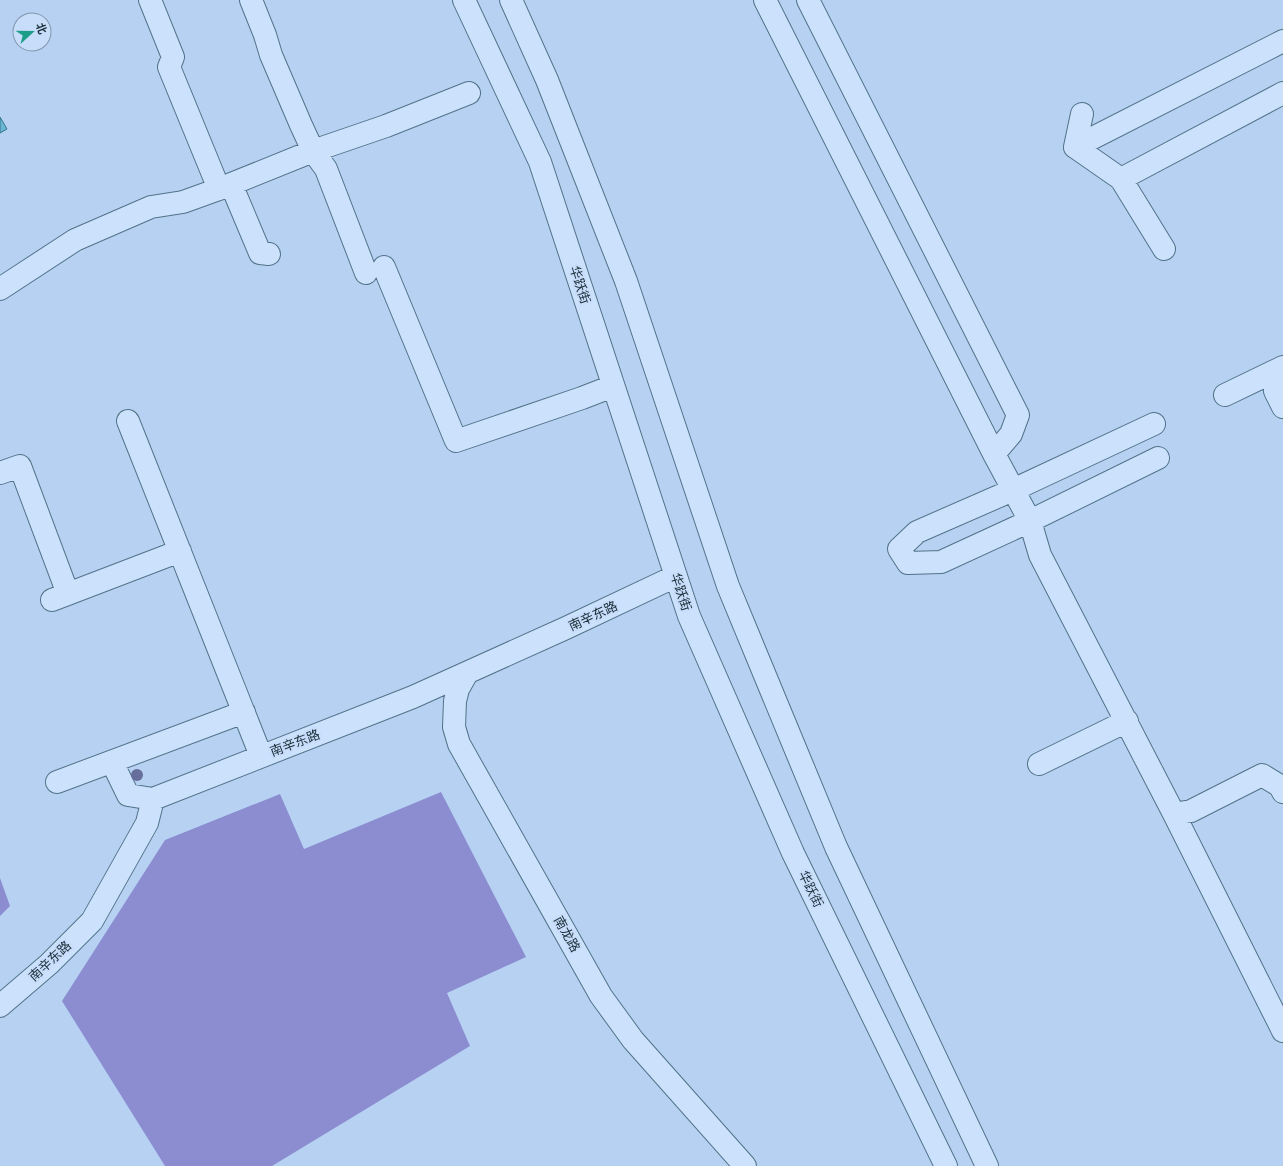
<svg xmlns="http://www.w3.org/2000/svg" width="1283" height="1166" font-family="'Source Serif 4','Noto Sans SC',serif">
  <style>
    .green { fill: #8b8dd0 }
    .building { fill: #69b7d4; stroke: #35748a }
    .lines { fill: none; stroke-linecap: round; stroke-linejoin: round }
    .minor-casing { stroke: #517388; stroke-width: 24 }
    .minor { stroke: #cbe1fc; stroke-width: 22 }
    .tree { fill: #666e9b }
    .labels { text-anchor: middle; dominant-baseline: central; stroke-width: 4; stroke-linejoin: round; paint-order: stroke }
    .street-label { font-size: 13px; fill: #182c36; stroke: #c7ddf9 }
  </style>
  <rect width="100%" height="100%" fill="#b7d1f2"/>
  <path class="green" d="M441,792l85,165 -79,36 23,53 -198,120h-107l-103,-165 103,-161 115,-46 24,55z
    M0,878l10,28 -10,10z"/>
  <path class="building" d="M0,117l7,12 -7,4z"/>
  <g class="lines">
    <g class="minor-casing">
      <path id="minor" d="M150,0l23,57 -4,10 50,122
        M251,0l14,35 6,20 30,70 12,26 13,18 40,104
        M464,0l76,162 149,454 104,237 153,313
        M511,0l36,80 79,201 102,305 108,261 151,319
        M765,0l229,454 36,67 10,34 134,259 109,217
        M808,0l210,415 -7,19 -17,20
        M1082,114l-7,33 46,32 43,70
        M1075,147l208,-106
        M1121,179l162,-86
        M231,184l29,69 9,1
        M384,267l72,174 126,-43 31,-12
        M0,289l75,-49 76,-33 32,-5 36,-13 94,-38 73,-25 83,-33
        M1283,380l-8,11 8,16
        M1225,395l58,-28
        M128,421l133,335
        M1154,424l-141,66 -96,42 -18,17 9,14 33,-1 89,-41 128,-63
        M0,473l20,-7 48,128
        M52,600l128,-49
        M467,673l-9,16 -3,12 -1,26 5,17 142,252 32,44 112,126
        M112,762l16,33 25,4
        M1039,764l88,-43
        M57,782l187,-70
        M1174,814l17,-3 71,-36 18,11 3,6
        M0,1006l49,-42 43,-43 55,-98 6,-24 260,-102 153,-69 110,-52"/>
    </g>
    <use href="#minor" class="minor"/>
  </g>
  <circle class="tree" cx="137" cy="775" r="6"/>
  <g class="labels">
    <g class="street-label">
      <text transform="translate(580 285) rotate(72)">华跃街</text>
      <text transform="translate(681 592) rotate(72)">华跃街</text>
      <text transform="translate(593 616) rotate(-25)">南辛东路</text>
      <text transform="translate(295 743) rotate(-21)">南辛东路</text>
      <text transform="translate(811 889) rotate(64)">华跃街</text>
      <text transform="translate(567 934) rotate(61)">南龙路</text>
      <text transform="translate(50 961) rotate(-43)">南辛东路</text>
    </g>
  </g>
  <g transform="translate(32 32) rotate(69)"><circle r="19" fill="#c7ddf9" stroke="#8196ab"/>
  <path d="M0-3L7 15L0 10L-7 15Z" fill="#1c9d89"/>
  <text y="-6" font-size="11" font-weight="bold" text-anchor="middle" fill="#182c36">北</text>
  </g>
</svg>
